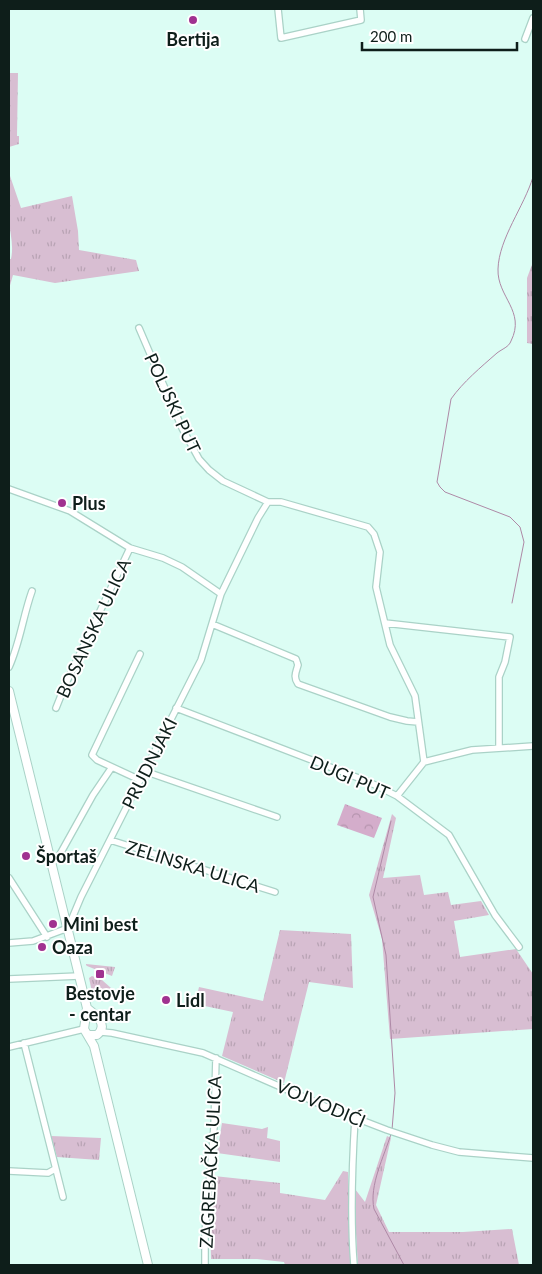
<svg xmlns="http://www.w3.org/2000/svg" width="542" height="1274" font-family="Lato,sans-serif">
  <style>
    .grass { fill: url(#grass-tufts) }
    .forest { fill: url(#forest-crowns) }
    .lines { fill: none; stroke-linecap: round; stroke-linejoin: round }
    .stream { stroke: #ae89a6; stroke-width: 1 }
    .street-casing { stroke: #aad2c7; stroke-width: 8 }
    .secondary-casing { stroke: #aad2c7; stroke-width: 10 }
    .street { stroke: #fff; stroke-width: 5.5 }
    .secondary { stroke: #fff; stroke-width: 8 }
    .poi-dot { fill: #a03290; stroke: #fff; stroke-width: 2 }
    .labels { text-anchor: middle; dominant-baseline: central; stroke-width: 4; stroke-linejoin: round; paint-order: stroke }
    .poi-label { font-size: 18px; font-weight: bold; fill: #0e1e1a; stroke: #fff; text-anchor: start }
    .street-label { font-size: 18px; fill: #0e1e1a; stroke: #fff }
  </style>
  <defs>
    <pattern id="grass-tufts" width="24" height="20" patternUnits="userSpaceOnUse" patternTransform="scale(1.25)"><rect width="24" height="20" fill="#d8bed2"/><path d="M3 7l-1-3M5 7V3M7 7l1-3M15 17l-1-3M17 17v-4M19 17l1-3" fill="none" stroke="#b8a3b4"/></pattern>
    <pattern id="forest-crowns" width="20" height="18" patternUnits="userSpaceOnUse" patternTransform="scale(1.25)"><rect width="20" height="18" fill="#d4adcb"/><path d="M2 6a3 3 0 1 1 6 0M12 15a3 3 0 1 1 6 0" fill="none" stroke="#b594ae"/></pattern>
  </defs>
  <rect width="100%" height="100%" fill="#dcfdf4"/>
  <path class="grass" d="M9,73h9l-1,63h2v8l-10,3z
    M9,173l12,35 51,-12 6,35 1,19 57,10 3,11 -84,12 -42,-8 -4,14v-30h2c3,-14 -1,-25 -2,-39 -2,-16 0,-31 0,-47z
    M533,262v82l-6,-1v-65z
    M392,814l4,4 -13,60 37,-3 4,20 24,-3 3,13 30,-4 8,14 -35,6 6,36 56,-8 17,25v55l-143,10 -8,-100 -13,-44z
    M280,930l71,4 2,54 -44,-6 -25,101 -62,-27 11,-44 -38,-8 4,-17 64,14z
    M86,965v-1l29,3 -3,9 -25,-10z
    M92,976l10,4 9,8c0,5 -3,8 -7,11l-2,-8 -2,1 -1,8 -6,-3 -4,-19z
    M222,1123l40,6 6,-2 -1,11 13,3v21l-63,-9z
    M51,1136l50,2 -2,22 -42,-3z
    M387,1136l4,2 -15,67 13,27h74l49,-3 7,36h-161l-4,-63 1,-13 10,13z
    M343,1171l5,1 3,93h-66l-1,-3 -27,-3h-46l-1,-49 4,-34 66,7v10l45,7z"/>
  <path class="forest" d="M345,804l37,14 -8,20 -37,-13z"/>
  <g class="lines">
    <path class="stream" d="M512,603l12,-61 -4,-15 -10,-10 -65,-25 -5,-5 -3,-5 14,-83c12,-17 30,-32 46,-46 5,-4 12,-6 14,-12 15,-30 -14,-44 -13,-72 1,-31 26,-62 35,-92
      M391,821l-18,76 13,58 9,138 -3,37
      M391,1134c-7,23 -22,51 -17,75l30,56"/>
    <g class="street-casing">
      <path id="street" d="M278,9l3,29 80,-18 -1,-11
        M525,39l8,-21
        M139,328l43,100 17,31 10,11 14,11 45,21h13l87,25 6,7 6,18 -4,35 14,58 25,51 9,66 -27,34
        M9,489l61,22 60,37 33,10 19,9 39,27 37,-76 10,-16
        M385,623l125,14 -5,25 -6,15v71
        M212,624l84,35 2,6c-2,7 -5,12 0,19l92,33 17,4 11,1
        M9,667c11,-24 14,-51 23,-76
        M56,708l10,-25 64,-135
        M176,708l193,74 28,14 52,39 46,80 24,32
        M424,762l48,-12 61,-4
        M144,771l133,46
        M140,780l-43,-20 -5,-5 48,-101
        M110,840l165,52
        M51,864l8,-8 34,-61 19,-28
        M9,878l38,59
        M9,943l24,-2 35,-13 13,-31 120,-237 20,-66
        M9,979l70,-3
        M101,1032l11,1 91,20 119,52 65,25 45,15 27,7 74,6
        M24,1043l39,154
        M9,1047l75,-18
        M9,1171l39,2 7,-4
        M205,1265v-32l9,-106 2,-69
        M354,1265c-4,-49 -2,-98 1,-147"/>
    </g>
    <g class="secondary-casing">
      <path id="secondary" d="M9,691l78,317 -3,21 10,17 54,219
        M87,1008c9,7 22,17 10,27h-9"/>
    </g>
    <use href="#street" class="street"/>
    <use href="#secondary" class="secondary"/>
  </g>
  <g class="poi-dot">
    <circle cx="193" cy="20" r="5"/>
    <circle cx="62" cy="503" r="5"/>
    <circle cx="26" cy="856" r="5"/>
    <circle cx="53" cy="924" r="5"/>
    <circle cx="42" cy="947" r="5"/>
    <rect x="95" y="969" width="10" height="10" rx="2.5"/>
    <circle cx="166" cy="1000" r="5"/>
  </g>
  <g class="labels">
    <g class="poi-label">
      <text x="193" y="39" text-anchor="middle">Bertija</text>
      <text x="72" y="503">Plus</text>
      <text x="36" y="856">Športaš</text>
      <text x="63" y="924">Mini best</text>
      <text x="52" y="947">Oaza</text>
      <text x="100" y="993" text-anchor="middle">Bestovje<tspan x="100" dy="21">- centar</tspan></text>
      <text x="176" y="1000">Lidl</text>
    </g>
    <g class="street-label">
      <text transform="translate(173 403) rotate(65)">POLJSKI PUT</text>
      <text transform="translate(93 628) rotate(-65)">BOSANSKA ULICA</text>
      <text transform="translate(149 763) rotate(-63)">PRUDNJAKI</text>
      <text transform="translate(350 777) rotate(23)">DUGI PUT</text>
      <text transform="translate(193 866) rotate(17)">ZELINSKA ULICA</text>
      <text transform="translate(321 1103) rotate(23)">VOJVODIĆI</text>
      <text transform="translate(210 1162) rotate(-87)">ZAGREBAČKA ULICA</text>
    </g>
  </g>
  <rect width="542" height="1274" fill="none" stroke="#0e1e1a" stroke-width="20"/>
  <path d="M362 42v8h155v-8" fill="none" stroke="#0e1e1a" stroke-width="2.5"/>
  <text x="370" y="42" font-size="15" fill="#0e1e1a" stroke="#ffffff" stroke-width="4" paint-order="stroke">200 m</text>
</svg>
